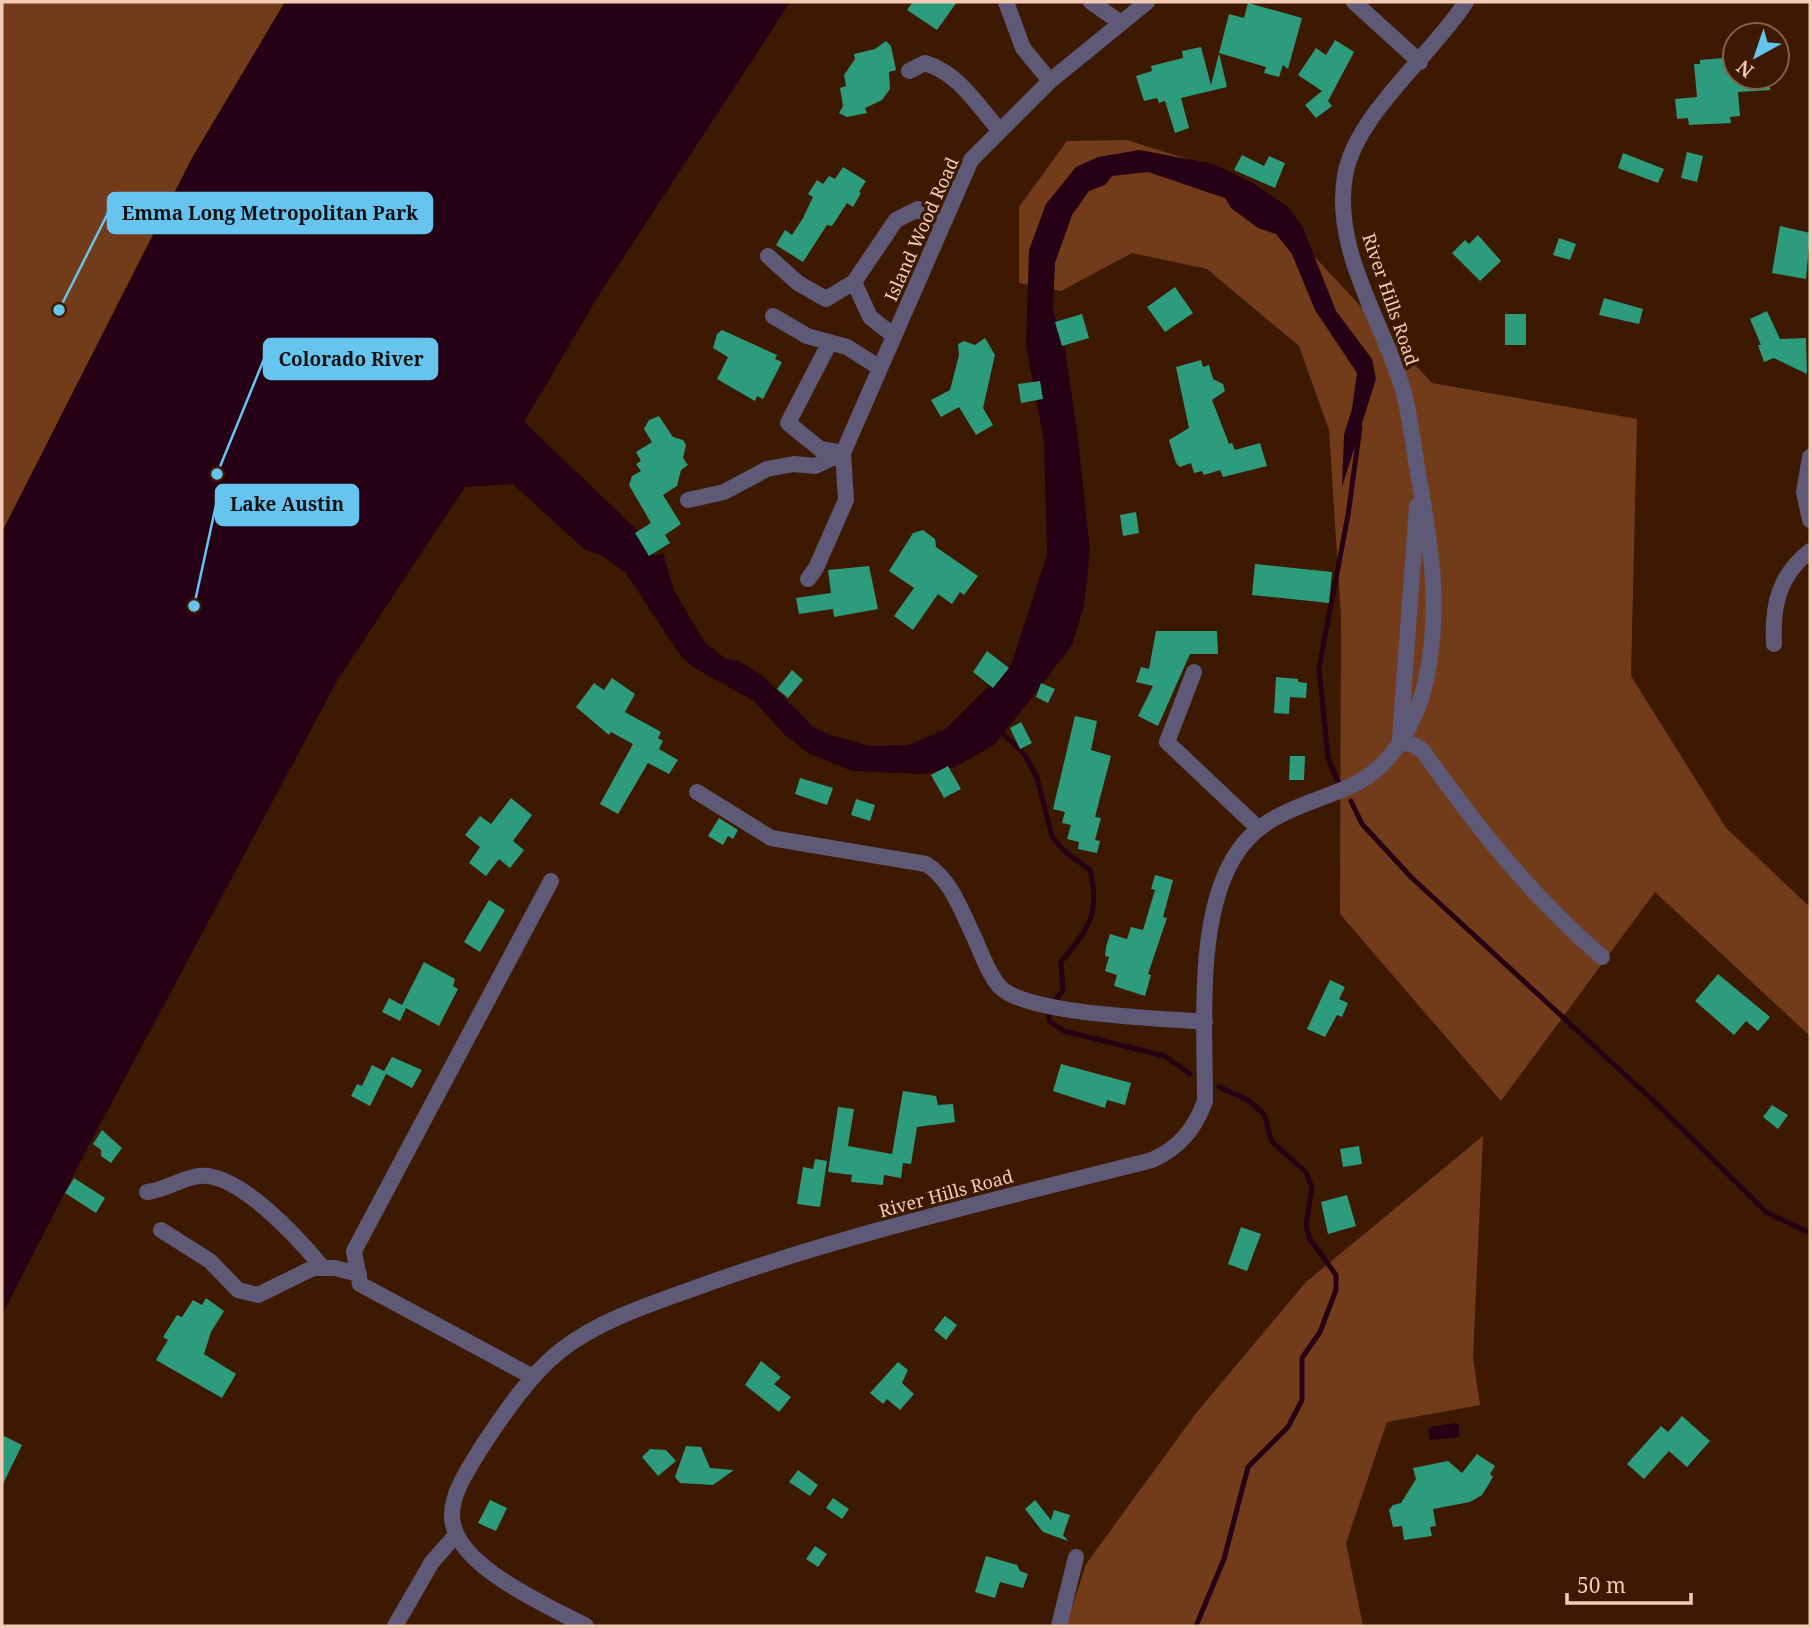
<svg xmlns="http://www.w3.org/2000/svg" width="1812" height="1628" font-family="'Noto Serif',serif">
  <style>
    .green { fill: #723c1b }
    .water { fill: #260014 }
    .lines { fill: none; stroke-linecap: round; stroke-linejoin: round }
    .stream { stroke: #260014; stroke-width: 5 }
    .building { fill: #2d9c7d }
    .minor { stroke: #5d5977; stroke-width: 16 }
    .labels { text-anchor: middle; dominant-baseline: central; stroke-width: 7; stroke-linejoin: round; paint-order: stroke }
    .street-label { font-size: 18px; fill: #f3cbb5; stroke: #3d1902 }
    .leader { fill: none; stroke: #66c4ef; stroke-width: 2.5 }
    .callout-dot { fill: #66c4ef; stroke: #3d1902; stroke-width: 2.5 }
    .callout { fill: #66c4ef; stroke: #66c4ef; stroke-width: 2.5 }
    .callout-label { font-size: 19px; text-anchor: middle; font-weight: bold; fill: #111 }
  </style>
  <rect width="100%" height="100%" fill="#3d1902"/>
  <path class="green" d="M2,2h283l-93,156 -190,374z
    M1127,140l70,22 89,64 146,157 205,36 -6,257 95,152 84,79v129l-155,-144 -154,209 -161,-187 1,-298 -12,-186 -30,-84 -92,-77 -75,-16 -71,38 -42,-8v-76l48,-66z
    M1483,1136l-10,221 7,48 -93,17 -41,121 17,83h-297l20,-62 111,-152 109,-130z"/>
  <path class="water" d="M285,2h505l-193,296 -73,124 110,105 21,29 8,-3 11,37 30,52 22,17 13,2 25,16 49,50 18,8 39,11 38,-1 38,-16 66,-66 35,-109 -3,-113 -18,-96 3,-95 17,-46 30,-37 22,-10 42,-7 73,14 40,19 35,24 15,21 33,83 36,48 4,20 -34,108 2,-52 8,-26 5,-36 -42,-63 -23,-56 -16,-20 -18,-6 -27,-20 -6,-10 -77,-26 -36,4 -7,9 -16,6 -17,24 -17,48 -2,46 12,40 13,90 12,111 -6,56 -12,39 -42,55 -36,45 -39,22 -30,7 -73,-3 -44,-18 -23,-18 -31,-34 -63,-35 -14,-15 -51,-78 -25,-18 -16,-5 -72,-66 -48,3 -128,194 -249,466 -86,168v-783l190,-374z
    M1455,1423l4,1v13l-29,3 -2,-11 3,-2z"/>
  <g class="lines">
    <path class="stream" d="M999,730l26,25 12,23 15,58 11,14 27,20c11,44 -2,59 -29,92l2,28 -8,11
      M1338,782l-10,-24 -9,-90 29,-153 12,-88
      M1351,801l11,23 50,54 246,227 108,107 44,21
      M1049,1014v7l15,10 101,25 25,18
      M1196,1626l28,-67 24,-92 40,-40 14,-27v-42l18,-26 16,-42v-15l-26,-36 -4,-13 6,-38 -6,-16 -34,-30 -8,-28 -16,-14 -29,-13"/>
  </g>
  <path class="building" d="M913,2h44l-20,28 -30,-20z
    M1248,3l54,15 -14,51 -5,-4 -4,12 -15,-4 2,-6 -47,-14 8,34 -46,11 8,30 -14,5 -10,-32 -6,2 -2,-5 -13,3 -8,-25 16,-5 -1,-5 32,-8 -1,-7 19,-4 10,38 18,-71 15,4z
    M1335,40l19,12 -26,49 4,5 -16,12 -11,-13 17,-14 -24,-16 18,-27 10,7z
    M886,41l5,5 5,24 -7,2 1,17 -8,11 -17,8 2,5 -20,4 -8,-4 4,-7 -3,-18 6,-2 -2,-11 11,-16 -1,-5 21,-5z
    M1723,58l1,9h11v10h34l1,13 -32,2 2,24 -10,1 1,6 -42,2 -1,-7 -11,1 -2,-20 22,-2 -3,-33h6v-4z
    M1687,152l16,4 -6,26 -16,-4z
    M1623,153l41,16 -6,14 -40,-15z
    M1242,155l22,11 5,-10 16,7 -10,25 -41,-18z
    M843,167l23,14 -7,11 2,1 -8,14 -6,-4 -15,23 -5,-1 -24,37 -27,-17 9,-15 7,5 11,-17 10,-21 -5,-3 9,-14 6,4 6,-8 6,3z
    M1780,226l30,7 -4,46 -34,-6z
    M1478,235l23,26 -21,20 -28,-28 13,-13 4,4z
    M1559,238l17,6 -6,16 -17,-5z
    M1175,287l18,26 -28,19 -18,-25z
    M1604,298l39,11 -4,15 -40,-9z
    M1767,311l13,28 26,-1 1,36 -33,-16 -10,4 -6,-17h3l-11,-26z
    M1082,314l7,24 -27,8 -7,-24z
    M1505,314h21v31h-21z
    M722,330l55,25 -2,4 7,3 -19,37 -6,-3 -2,5 -38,-22 11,-22 -15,-9 4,-14z
    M985,338l10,17 -12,53 10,17 -17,10 -17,-28 -18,10 -10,-17 19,-10 9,-35 -1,-11 6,-3 11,4z
    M1201,360l2,7 6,-2 4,14 10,5 2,7 -13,9 17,44 3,-1 3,7 25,-7 7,23 -44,11 -3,-7 -16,5 -2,-4 -8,2 -3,-10 -11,4 -4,-4 -7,-23 20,-12 -13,-61z
    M1040,381l3,18 -22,4 -3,-19z
    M659,416l14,21 10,3 3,5 -3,13 5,7 -7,5 -4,16 -14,9 18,29 -16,11 5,8 -21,13 -14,-23 16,-10 -22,-38 3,-9 9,-5 -5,-7 5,-3 -5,-9 16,-10 -8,-13 5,-9z
    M1136,512l3,21 -16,3 -3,-21z
    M923,530l12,9 1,8 42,29 -14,19 -4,-3 -8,12 -14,-10 -25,36 -19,-14 20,-28 -25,-17 24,-38z
    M1255,564l77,8 -3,31 -77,-8z
    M869,566l9,43 -44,8 -1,-8 -34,5 -3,-16 35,-5 -3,-23z
    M1156,631h61l1,23h-28l-32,72 -20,-10 15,-30 -17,-4 5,-15 8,2z
    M987,651l22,17 -16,20 -20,-16z
    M792,670l11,10 -15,18 -11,-9z
    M1276,677l22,2v3l9,1 -1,15 -16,-1 -1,17 -15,-1z
    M612,678l23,16 -10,18 36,20 -3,6 5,3 -4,8 19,11 -9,14 -21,-11 -30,51 -18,-10 33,-60 -22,-12 -2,3 -33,-28 18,-24 10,7z
    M1041,683l14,6 -7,14 -12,-6z
    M1075,716l22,5 -6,29 20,6 -16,61 6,1 -6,22 5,1 -3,12 -19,-4 1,-7 -12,-3 4,-14 -9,-2 3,-11 -12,-3z
    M1021,722l11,21 -12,6 -10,-21z
    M1290,756h15l-1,24h-15z
    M948,766l13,23 -17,9 -13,-23z
    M800,778l33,10 -6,17 -32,-11z
    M511,798l21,17 -19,26 11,9 -14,18 -11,-9 -13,17 -17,-13 11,-16 -15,-12 15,-19 11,8z
    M856,799l19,6 -5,16 -19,-6z
    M719,818l19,12 -5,9 -5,-3 -5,9 -15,-9z
    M1155,875l18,5 -10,37 4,1 -19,56 3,1 -6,21 -31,-10 3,-11 -12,-4 4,-14 -4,-1 1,-9 4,-13 17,5 4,-12 12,3 12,-40 -4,-1z
    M489,900l16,10 -25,42 -16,-10z
    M424,962l31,17 -2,7 5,3 -19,37 -33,-18 -6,13 -18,-9 7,-14 13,7z
    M1718,974l52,43 -12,14 -12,-10 -12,14 -39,-34z
    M1330,980l15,7 -6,12 9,4 -6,14 -5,-2 -12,22 -18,-8z
    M392,1057l30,13 -10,18 -26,-14 -16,32 -19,-10 6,-12 5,2 10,-21 12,6z
    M1061,1064l70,19 -6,22 -18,-5 -2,8 -52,-17z
    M903,1091l33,5 2,9 15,-1 2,18 -38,5 -6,37 -8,-1 -2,15 -17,-3 -1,10 -32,-3 1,-7 -24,-3 10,-65 16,2 -6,37 44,8z
    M1772,1105l16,10 -10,14 -15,-12z
    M102,1130l20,18 -11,15 -10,-7v-6l-8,-6z
    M1359,1146l3,18 -19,3 -3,-18z
    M815,1159l12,2 -7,46 -23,-3 6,-37 10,2z
    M74,1178l31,20 -9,15 -31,-20z
    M1347,1195l9,31 -28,8 -7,-32z
    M1241,1227l20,7 -14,37 -19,-7z
    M206,1298l18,13 -13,21 -7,22 32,20 -14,24 -66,-38 12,-20 -5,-3 14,-22 5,2 11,-17 9,5z
    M945,1316l12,9 -11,15 -12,-10z
    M761,1361l20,16 -7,7 17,13 -12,15 -34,-27z
    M898,1362l10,8 -6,13 12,11 -14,16 -13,-11 -4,5 -13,-11z
    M1682,1416l28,25 -23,26 -18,-16 -25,28 -17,-15 34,-38 7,6z
    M2,1435l20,10 -20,41z
    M686,1446l15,1 9,21 24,2 -21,15 -33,-2 -5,-6z
    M650,1449l16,1 10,11 -18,15 -16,-19z
    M1477,1454l18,12 -5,8 3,3 -11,18 -12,7 -37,7 3,17 -6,1 2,9 -28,4 -2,-14 -9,1 -4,-17 4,-5 8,-2 15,-24 -3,-11 35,-7 14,12z
    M798,1470l20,15 -8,11 -21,-14z
    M833,1498l16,11 -7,10 -16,-11z
    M490,1500l17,8 -11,23 -18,-8z
    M1035,1500l16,20 3,-10 16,5 -7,20 5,6 -25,-9 -18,-23z
    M815,1546l12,8 -9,13 -12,-8z
    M986,1556l31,9 3,6 8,3 -5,14 -23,-6 -5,16 -20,-6z"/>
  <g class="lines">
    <path class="minor" d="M1006,2l17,46 27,33
      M1091,2l30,21
      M1354,2l66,60
      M909,71l16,-8c35,11 52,42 75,68
      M768,256l30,27 28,16 28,-17
      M773,316l34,20 40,11 33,21
      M894,336l-24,-19 -16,-35 42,-62 22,-11 26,13
      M830,342l-42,81 32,26 23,4
      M1810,457l-6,35 6,28
      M688,500l36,-8 43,-23 27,-5 21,2 28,-13
      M808,579l8,-11 30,-68 -3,-47 128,-293 79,-79 97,-79
      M1774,644c-2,-39 5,-69 36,-93
      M1194,672l-27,70 91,86
      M1400,738l17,-232
      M1400,742l14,3 9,6c53,75 109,146 179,206
      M697,792l74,46 155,26c26,16 36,49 49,75 7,16 14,36 25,48 27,28 163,31 205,35
      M147,1192c19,-2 34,-14 52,-16 39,-5 101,64 124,92
      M161,1230l49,31 28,29 20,5 55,-27h22l24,6
      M533,1377l-173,-93 -6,-33 197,-370
      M395,1626l37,-64 23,-26
      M586,1626c-39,-21 -132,-60 -134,-109 -1,-25 19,-52 31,-72 22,-33 46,-69 77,-94 42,-33 100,-50 149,-68 144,-51 294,-85 443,-123 27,-12 43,-31 53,-59 0,-72 -9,-179 28,-242 26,-47 75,-53 120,-74 40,-19 64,-64 73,-105 16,-76 4,-138 -9,-213 -4,-24 -7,-50 -13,-74 -20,-70 -72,-142 -59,-217 10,-61 87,-121 121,-174
      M1059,1626l17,-69"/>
  </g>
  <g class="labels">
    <g class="street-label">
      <text transform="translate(921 229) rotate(-66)">Island Wood Road</text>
      <text transform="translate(1391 299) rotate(71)">River Hills Road</text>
      <text transform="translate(946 1193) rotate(-15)">River Hills Road</text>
    </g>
  </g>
  <path class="leader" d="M59 310L108 213M217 474L264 359M194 606L216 505"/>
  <g class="callout-dot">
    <circle cx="59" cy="310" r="7"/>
    <circle cx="217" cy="474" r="7"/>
    <circle cx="194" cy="606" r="7"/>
  </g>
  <g class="callout">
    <rect x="108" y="193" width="324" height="40" rx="7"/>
    <rect x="264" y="339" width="173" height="40" rx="7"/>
    <rect x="216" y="485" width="142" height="40" rx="7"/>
  </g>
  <g class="callout-label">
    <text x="270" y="220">Emma Long Metropolitan Park</text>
    <text x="351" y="366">Colorado River</text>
    <text x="287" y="511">Lake Austin</text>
  </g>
  <rect width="1812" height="1628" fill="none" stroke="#f3cbb5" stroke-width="7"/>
  <g transform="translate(1756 56) rotate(220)"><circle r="33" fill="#3d1902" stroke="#86604a" stroke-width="2"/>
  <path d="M0-5L12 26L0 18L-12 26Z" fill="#66c4ef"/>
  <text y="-10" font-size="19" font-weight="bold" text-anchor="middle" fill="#f3cbb5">N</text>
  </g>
  <path d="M1567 1593v10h124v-10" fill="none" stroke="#f3cbb5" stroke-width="3.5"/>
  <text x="1577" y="1593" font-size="21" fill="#f3cbb5" stroke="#3d1902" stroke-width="5" paint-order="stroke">50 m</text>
</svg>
